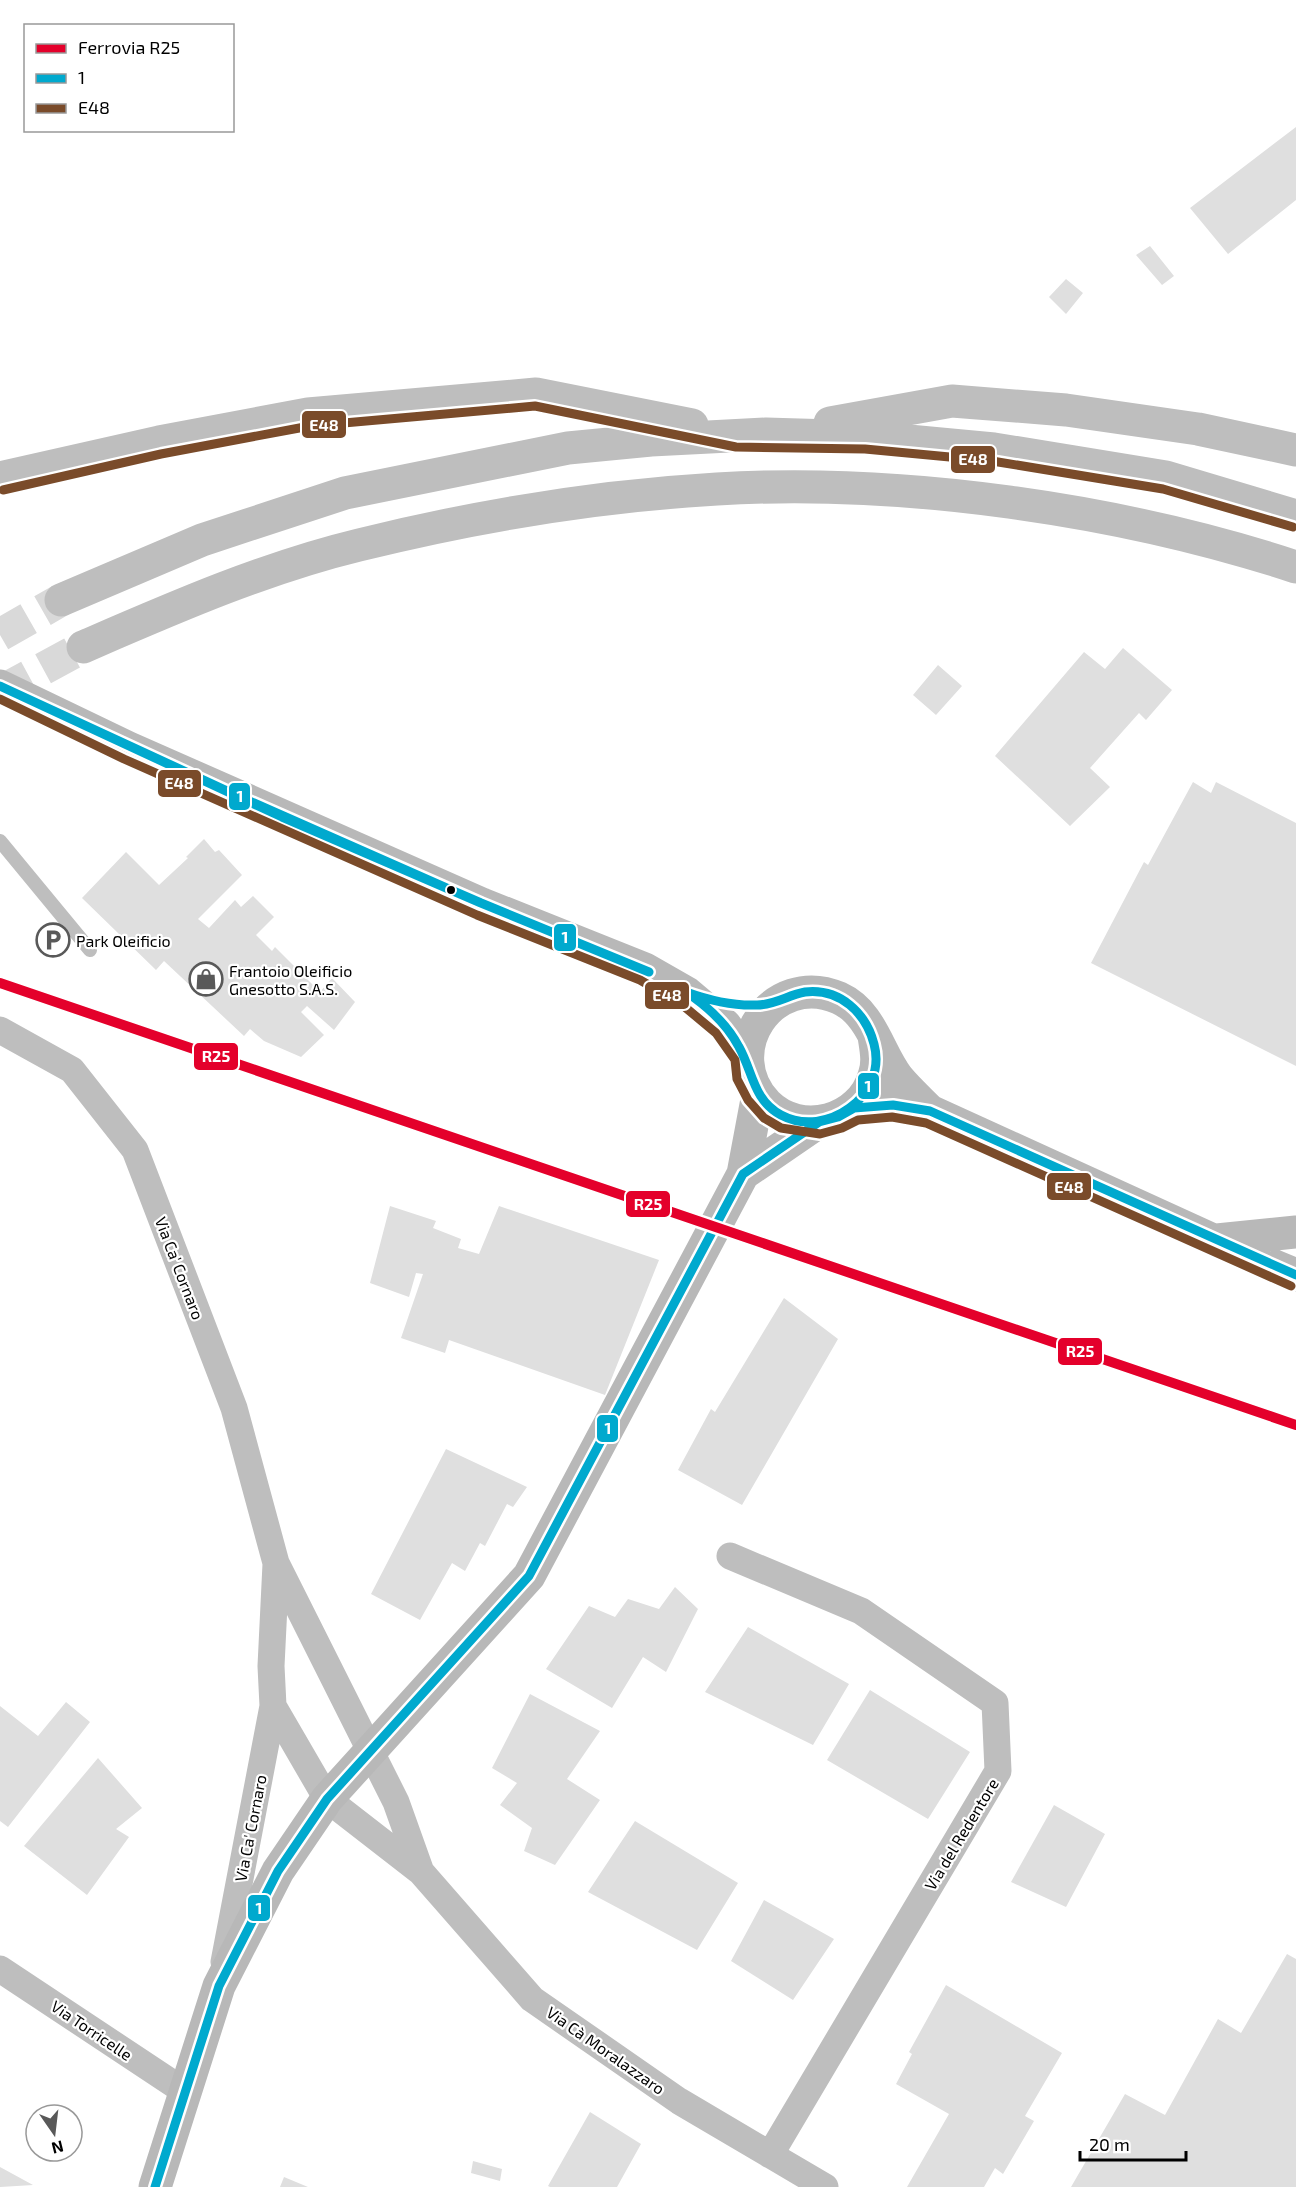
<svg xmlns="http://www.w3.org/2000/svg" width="1296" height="2187" font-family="'Exo 2',sans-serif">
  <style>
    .building { fill: #dfdfdf }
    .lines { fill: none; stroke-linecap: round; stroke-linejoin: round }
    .highway-tunnel { stroke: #d9d9d9; stroke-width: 33; stroke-dasharray: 33 16; stroke-linecap: butt }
    .lane { stroke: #bebebe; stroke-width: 14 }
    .street { stroke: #bebebe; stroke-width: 27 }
    .secondary { stroke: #b8b8b8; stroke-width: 33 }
    .highway { stroke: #bebebe; stroke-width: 33 }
    .bus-1-casing { stroke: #fff; stroke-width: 14 }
    .bus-2-casing { stroke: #fff; stroke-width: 14 }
    .bus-1 { stroke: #00a9ce; stroke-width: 9 }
    .bus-2 { stroke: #7a4b2a; stroke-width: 9 }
    .rail-1-casing { stroke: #fff; stroke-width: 15 }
    .rail-1 { stroke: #e4002b; stroke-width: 10 }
    .bus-dot { fill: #000; stroke: #fff; stroke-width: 2 }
    .labels { text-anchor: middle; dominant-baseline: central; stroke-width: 4.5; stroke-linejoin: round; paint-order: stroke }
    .poi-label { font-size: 16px; fill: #000; stroke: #fff; text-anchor: start }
    .street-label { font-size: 16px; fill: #000; stroke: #fff }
    .line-badge { stroke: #fff; stroke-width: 2 }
    .badge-label { font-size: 16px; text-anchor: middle; font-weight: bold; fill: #fff }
  </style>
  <rect width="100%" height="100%" fill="#fff"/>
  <path class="building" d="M1296,127v73l-68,54 -38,-46z
    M1150,246l24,30 -12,9 -26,-30z
    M1066,279l17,14 -17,21 -17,-17z
    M1123,648l49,42 -26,30 -7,-7 -49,55 20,19 -40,39 -75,-70 89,-104 21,17z
    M938,665l24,21 -26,29 -23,-20z
    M1193,782l18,11 5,-11 80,41v243l-205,-103 53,-101 4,3z
    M204,839l11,13 4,-2 23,25 -44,44 11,9 26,-28 6,7 12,-11 21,21 -18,18 16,16 3,-4 45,45 12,-14 23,24 -21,28 -27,-24 -6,6 23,23 -23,22 -37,-16 -14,-12 -6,7 -80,-75 -8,9 -74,-72 44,-46 33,33 29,-27 -2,-1z
    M390,1206l46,15 -3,7 28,11 -3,9 21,6 20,-48 160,54 -54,135 -156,-55 -4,13 -44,-15 22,-64 -7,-1 -7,24 -39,-14z
    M784,1298l54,41 -96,166 -64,-35 33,-61 4,3z
    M446,1449l81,38 -14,20 -6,-3 -22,42 -5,-3 -15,28 -13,-8 -32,57 -49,-26z
    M675,1587l23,22 -32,63 -23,-15 -31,51 -66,-39 43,-63 26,11 13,-18 31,10z
    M748,1627l101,57 -36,61 -108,-53z
    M870,1690l100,62 -42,67 -101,-59z
    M530,1694l70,37 -33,48 33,21 -45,65 -31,-14 8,-23 -32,-23 17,-22 -25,-15z
    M66,1702l24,20 -82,105 -8,-6v-115l38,30z
    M98,1758l44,50 -26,21 13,8 -42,58 -63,-49z
    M1054,1805l51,29 -39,73 -55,-25z
    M635,1821l103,62 -41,67 -109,-58z
    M764,1900l70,39 -41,61 -62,-39z
    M1287,1954l9,5v228h-225l54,-93 40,21 53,-96 23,14z
    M946,1985l116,68 -37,63 9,5 -31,53 -8,-6 -11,19h-77l42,-73 -53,-30 16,-30 -3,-2z
    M590,2112l51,32 -24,43h-67l-2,-1z
    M473,2161l29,8 -2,12 -29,-8z
    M0,2167l33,18 -33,2z
    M284,2177l24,10h-28z"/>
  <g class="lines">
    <path class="highway-tunnel" d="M0,635l61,-35
      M0,692l83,-45"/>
    <path class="lane" d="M0,841l90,109"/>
    <path class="street" d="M0,1030l72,40 63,80 99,258 42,155 120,239 25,70
      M730,1556l131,55 134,92 3,68 -228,384
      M273,1706l54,93 94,73 111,127 147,102 146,86
      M224,1962l49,-256 -2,-40 5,-102
      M0,1969l184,122"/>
    <path class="secondary" d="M0,686l129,62 353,156 163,65 42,24 38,32 22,31
      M874,1036c2,13 5,27 0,40 -13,45 -73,62 -107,28 -50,-52 5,-135 72,-106 33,15 39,54 59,80 9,11 21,22 32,33
      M854,1108l39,-3 37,6 283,129 83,35
      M743,1174l76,-52
      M1217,1240l79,-8
      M155,2187l64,-201 59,-115 49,-72 202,-223 214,-402 15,-80"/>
    <path class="highway" d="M830,423l122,-22 114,9 132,19 98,21
      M0,478l159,-36 149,-28 228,-20 156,31
      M61,600l141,-60 143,-47 223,-45 83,-8 115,-6 100,3 128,12 172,28 130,39
      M83,647c90,-39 181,-79 276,-102 117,-29 238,-49 358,-56 185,-11 403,20 579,78"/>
    <g class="bus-1-casing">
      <path id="bus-1" d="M0,686l236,109 245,108 -199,-86z
        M481,903l168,69
        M481,903l168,69
        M686,992c22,8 47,14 71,13 18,0 31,-10 48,-13 35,-4 61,21 69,52 14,52 -48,95 -93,71 -28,-15 -28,-43 -42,-68 -12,-23 -32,-41 -53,-55z
        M155,2187l64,-201 59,-115 49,-72 202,-223 214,-402 76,-52 19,-5 16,-9 39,-3 37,6 366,164"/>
    </g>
    <g class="bus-2-casing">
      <path id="bus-2" d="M3,490l158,-36 149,-28 225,-20 201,41 129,2 127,12 171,28 130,38
        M0,699l124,60 353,156 163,65 40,23 36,30 19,27 2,19 11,21 16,18 17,10 39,6 22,-6 16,-8 34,-3 34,6 365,163"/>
    </g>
    <use href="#bus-1" class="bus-1"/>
    <use href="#bus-2" class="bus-2"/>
    <g class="rail-1-casing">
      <path id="rail-1" d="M0,983l1296,442"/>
    </g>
    <use href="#rail-1" class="rail-1"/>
  </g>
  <defs>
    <g id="parking-ring" transform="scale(1.725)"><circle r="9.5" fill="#fff" stroke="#595959" stroke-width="1.5"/><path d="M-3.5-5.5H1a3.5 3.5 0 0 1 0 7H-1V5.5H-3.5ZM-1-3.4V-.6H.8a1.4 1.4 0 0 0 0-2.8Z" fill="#595959"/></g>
    <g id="shop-ring" transform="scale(1.725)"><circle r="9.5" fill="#fff" stroke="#595959" stroke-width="1.5"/><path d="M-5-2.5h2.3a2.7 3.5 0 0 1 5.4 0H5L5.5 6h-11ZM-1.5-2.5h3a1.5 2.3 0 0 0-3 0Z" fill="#595959"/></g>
  </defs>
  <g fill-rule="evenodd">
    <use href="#parking-ring" x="53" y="940"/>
    <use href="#shop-ring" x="206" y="979"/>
  </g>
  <circle class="bus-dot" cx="451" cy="890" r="5"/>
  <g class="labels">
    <g class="poi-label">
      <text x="76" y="940">Park Oleificio</text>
      <text x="229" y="970">Frantoio Oleificio<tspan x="229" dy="18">Gnesotto S.A.S.</tspan></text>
    </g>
    <g class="street-label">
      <text transform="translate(180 1268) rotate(69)">Via Ca' Cornaro</text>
      <text transform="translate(250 1828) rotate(-79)">Via Ca' Cornaro</text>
      <text transform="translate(961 1834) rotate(-59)">Via del Redentore</text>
      <text transform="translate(92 2030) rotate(34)">Via Torricelle</text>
      <text transform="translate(606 2050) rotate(35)">Via Cà Moralazzaro</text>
    </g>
  </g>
  <g class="line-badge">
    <rect x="301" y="410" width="46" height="29" rx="6" fill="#7a4b2a"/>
    <rect x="950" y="445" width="46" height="29" rx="6" fill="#7a4b2a"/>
    <rect x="157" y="769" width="45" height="29" rx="6" fill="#7a4b2a"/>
    <rect x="228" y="782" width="23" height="29" rx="6" fill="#00a9ce"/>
    <rect x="553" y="923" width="24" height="29" rx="6" fill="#00a9ce"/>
    <rect x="644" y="981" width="46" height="29" rx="6" fill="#7a4b2a"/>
    <rect x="193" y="1042" width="46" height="29" rx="6" fill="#e4002b"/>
    <rect x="857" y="1072" width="23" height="28" rx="6" fill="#00a9ce"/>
    <rect x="1046" y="1172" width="46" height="29" rx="6" fill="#7a4b2a"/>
    <rect x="625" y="1190" width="46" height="28" rx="6" fill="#e4002b"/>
    <rect x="1057" y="1337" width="46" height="29" rx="6" fill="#e4002b"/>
    <rect x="596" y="1414" width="23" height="29" rx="6" fill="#00a9ce"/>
    <rect x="247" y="1894" width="24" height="28" rx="6" fill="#00a9ce"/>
  </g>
  <g class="badge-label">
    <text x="324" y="431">E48</text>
    <text x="973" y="465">E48</text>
    <text x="179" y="789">E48</text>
    <text x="240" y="802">1</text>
    <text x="565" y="943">1</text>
    <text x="667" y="1001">E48</text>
    <text x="216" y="1062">R25</text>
    <text x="868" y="1092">1</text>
    <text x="1069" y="1193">E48</text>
    <text x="648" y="1210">R25</text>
    <text x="1080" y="1357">R25</text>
    <text x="608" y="1434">1</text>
    <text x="259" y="1914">1</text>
  </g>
  <rect x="24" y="24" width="210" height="108" fill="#ffffff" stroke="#999999" stroke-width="1.5"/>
  <rect x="36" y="44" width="30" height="9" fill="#e4002b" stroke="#999999" stroke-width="1.5"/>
  <text x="78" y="54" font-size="18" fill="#000000">Ferrovia R25</text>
  <rect x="36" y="74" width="30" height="9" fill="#00a9ce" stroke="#999999" stroke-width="1.5"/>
  <text x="78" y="84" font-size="18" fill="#000000">1</text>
  <rect x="36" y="104" width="30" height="9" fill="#7a4b2a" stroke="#999999" stroke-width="1.5"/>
  <text x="78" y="114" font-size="18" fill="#000000">E48</text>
  <g transform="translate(54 2133) rotate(166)"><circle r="28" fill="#ffffff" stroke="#999999" stroke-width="1.5"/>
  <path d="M0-4.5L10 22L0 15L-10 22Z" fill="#595959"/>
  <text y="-9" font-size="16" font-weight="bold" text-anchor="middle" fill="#000000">N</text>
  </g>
  <path d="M1080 2151v9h106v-9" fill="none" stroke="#000000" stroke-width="3"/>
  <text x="1089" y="2151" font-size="18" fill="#000000" stroke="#ffffff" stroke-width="4.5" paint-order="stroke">20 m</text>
</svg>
